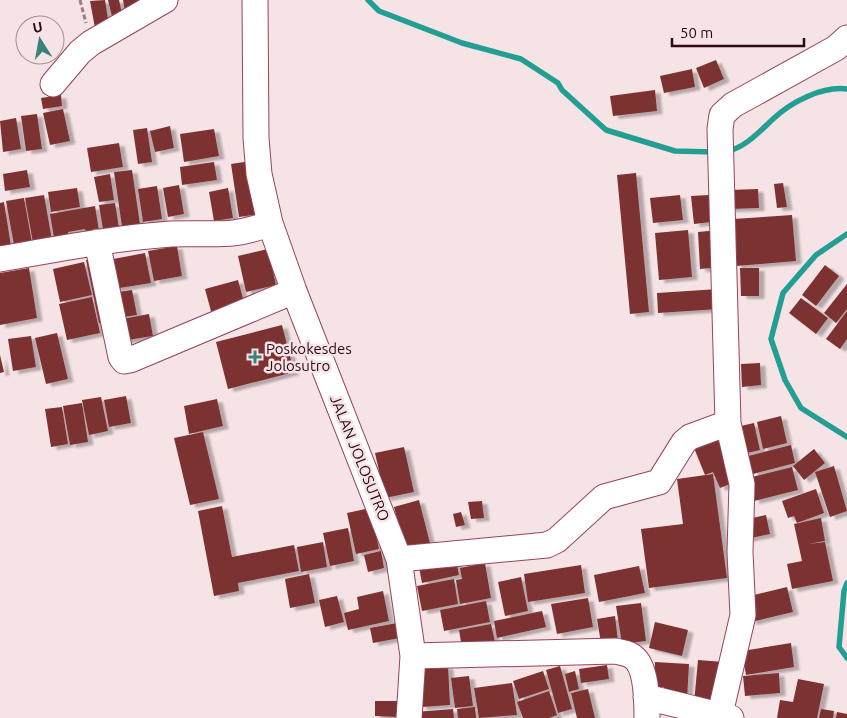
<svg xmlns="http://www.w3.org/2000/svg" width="847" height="718" font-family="Ubuntu,sans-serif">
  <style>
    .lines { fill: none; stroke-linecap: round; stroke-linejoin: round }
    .stream { stroke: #229e93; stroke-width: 5.5 }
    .building { fill: #7d3330; filter: url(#shadow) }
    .minor-casing { stroke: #95455a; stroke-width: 27 }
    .path { stroke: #977d83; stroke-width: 3; stroke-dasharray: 5 2.5; stroke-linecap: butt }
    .minor { stroke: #fff; stroke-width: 25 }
    .poi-dot { fill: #3b8179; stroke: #f6e3e6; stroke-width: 2 }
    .labels { text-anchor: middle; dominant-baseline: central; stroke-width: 5; stroke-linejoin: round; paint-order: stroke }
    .poi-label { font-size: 15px; fill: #2b0a14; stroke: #f6e3e6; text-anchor: start }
    .street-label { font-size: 15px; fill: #2b0a14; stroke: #f6e3e6 }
  </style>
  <defs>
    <filter id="shadow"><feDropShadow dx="5.5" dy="3" stdDeviation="1" flood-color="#0004"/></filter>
  </defs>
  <rect width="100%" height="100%" fill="#f6e3e6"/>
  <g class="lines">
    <path class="stream" d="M368,0l11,11 83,32 59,16 37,24 4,7 44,40 69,21 39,1
      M726,152c20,-5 33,-20 47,-33 18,-17 49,-33 74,-30
      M847,234l-31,21 -33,38 -12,46 14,41 16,28 46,29
      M847,583l-3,8 -5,56 8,11"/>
  </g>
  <path class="building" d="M105,0l4,26 -14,2 -5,-27z
    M108,0h11l4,18 -10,3z
    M123,0h15l2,9 -15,3z
    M716,60l8,19 -20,9 -8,-20z
    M692,69l3,18 -31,6 -4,-17z
    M655,90l2,21 -44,5 -3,-20z
    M61,95l1,11 -19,3 -2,-11z
    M63,109l7,32 -20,4 -7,-32z
    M37,114l5,35 -16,2 -5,-35z
    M16,118l5,31 -18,3 -3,-31z
    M170,126l4,22 -19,4 -5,-21z
    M147,128l5,34 -14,2 -5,-34z
    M214,129l5,27 -35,6 -4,-28z
    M119,143l4,24 -32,5 -4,-24z
    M251,161l8,53 -20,3 -8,-53z
    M214,162l3,18 -35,5 -2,-18z
    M27,170l3,17 -25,4 -2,-17z
    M132,170l9,61 -18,2 -9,-61z
    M636,173l13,139 -19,2 -13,-139z
    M110,174l4,26 -15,2 -5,-25z
    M783,183l4,24 -10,1 -3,-24z
    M179,185l5,29 -16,3 -5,-29z
    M157,186l5,33 -19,3 -5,-33z
    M77,188l3,19 -29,5 -3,-20z
    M228,188l5,30 -19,3 -5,-29z
    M758,189l1,19 -30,1v-19z
    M44,195l8,45 -19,3 -8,-45z
    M680,195l3,25 -30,3 -3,-25z
    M709,195l2,27 -17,2 -3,-28z
    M24,198l8,45 -18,2 -8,-44z
    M4,202l7,44 -11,2v-45z
    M115,203l5,31 -16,2 -5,-31z
    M95,206l5,31 -13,2 -2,-10 -17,3 2,9 -15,3 -5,-30z
    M792,215l4,46 -60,5 -3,-47z
    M688,230l4,47 -33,3 -4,-47z
    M719,230l2,37 -21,2 -2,-37z
    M177,246l5,30 -28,5 -6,-30z
    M268,249l8,36 -30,7 -8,-36z
    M145,253l6,30 -38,6 -5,-29z
    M98,258l13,63 -12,2 -13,-63z
    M84,262l8,33 -32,7 -7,-33z
    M825,265l14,11 -23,30 -14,-11z
    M29,268l8,50 -37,7v-52z
    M740,268h19v28h-18z
    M238,280l7,26 -33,9 -7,-26z
    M847,284v25l-11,14 -12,-10z
    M718,289l1,20 -61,4 -1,-20z
    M132,290l5,25 -21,3 -5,-25z
    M92,297l8,36 -33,7 -8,-36z
    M801,298l27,20 -12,16 -27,-21z
    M847,311v28l-7,10 -14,-10z
    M149,314l4,22 -32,5 -4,-21z
    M282,325l12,47 -66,17 -12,-47z
    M57,333l11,46 -22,5 -11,-46z
    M31,336l5,31 -23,4 -5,-32z
    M0,355l4,17 -4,1z
    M760,363l1,22 -19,2 -1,-23z
    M126,396l5,27 -22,4 -5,-27z
    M101,397l7,34 -19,4 -7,-35z
    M217,399l6,27 -34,8 -5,-28z
    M82,403l6,39 -18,3 -7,-39z
    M62,407l6,37 -17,3 -6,-38z
    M781,416l6,27 -24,6 -6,-27z
    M754,423l6,27 -22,5 -6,-27z
    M203,432l16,67 -29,6 -16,-67z
    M717,438l18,44 -15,6 -7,-16 -8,3 -11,-27z
    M791,445l4,18 -42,11 -5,-18z
    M404,447l10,45 -29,6 -10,-45z
    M814,449l11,14 -21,17 -11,-14z
    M834,466l13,45 -17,6 -15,-45z
    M792,467l6,23 -44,11 -6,-23z
    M713,474l14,104 -78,10 -8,-59 42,-5 -6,-45z
    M816,489l8,24 -27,10 -3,-7 -6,2 -6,-17z
    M419,500l12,47 -25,7 -12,-47z
    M482,501l2,17 -13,1 -3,-17z
    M222,506l10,51 62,-12 5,26 -61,12 1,8 -25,5 -16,-85z
    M370,508l9,41 -23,5 -9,-41z
    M461,512l4,13 -9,2 -3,-13z
    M766,515l4,19 -24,5 -3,-19z
    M821,518l4,23 -17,3 17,-2 8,39 -41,8 -5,-25 15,-3 -8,-37z
    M348,528l6,33 -24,5 -7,-33z
    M323,542l4,25 -26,5 -4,-25z
    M381,551l3,17 -16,4 -4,-17z
    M456,560l3,15 -37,8 -3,-16z
    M485,563l6,35 -31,6 -4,-24 6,-1 -2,-11z
    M581,565l4,28 -57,9 -4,-28z
    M639,566l6,27 -46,9 -5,-27z
    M309,574l6,29 -25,5 -5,-29z
    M521,577l7,34 -23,5 -7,-34z
    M454,579l4,25 -36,7 -5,-25z
    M787,587l6,25 -42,10 -5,-25z
    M383,591l6,30 -41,9 -4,-17 15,-4 -2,-12z
    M337,596l7,26 -19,5 -6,-27z
    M588,598l5,29 -36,7 -6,-30z
    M486,601l4,21 -46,9 -4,-21z
    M641,603l5,38 -24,3 -6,-38z
    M542,611l4,16 -49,11 -3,-17z
    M615,616l3,25 -17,2 -4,-24z
    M655,622l33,8 -6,26 -33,-8z
    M397,623l3,15 -27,5 -3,-15z
    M491,624l4,18 -33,6 -3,-18z
    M791,643l3,24 -48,8 -4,-24z
    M698,660l26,2 -4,43 -26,-2z
    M655,662l34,2 -2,35 -24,-1 1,-11h-10z
    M607,665l2,14 -28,4 -2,-14z
    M448,666l2,39 -29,2 -2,-40z
    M560,666l12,43 -14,4 -12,-43z
    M543,671l6,18 -30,10 -6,-18z
    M575,671l4,18 -10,3 -4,-18z
    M779,673l1,20 -35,3 -2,-20z
    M469,676l4,30 -18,2 -4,-30z
    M798,679l26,5 -7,34h-40l3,-18 13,2z
    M512,683l5,32 -38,3 -5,-30z
    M588,689l7,29h-18l-6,-25z
    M549,691l8,24 -8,3h-26l-6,-16z
    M375,701h24v16l-24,-1z
    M475,707l1,11h-18l-1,-9z
    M453,709l1,9h-38l-1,-6z
    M821,709l13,2 -1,7h-14z
    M837,712l10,2v4h-11z"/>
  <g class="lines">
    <g class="minor-casing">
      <path id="minor" d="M255,0l1,138 3,36 11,49 24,68 105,268 14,97 -4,62
        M53,84l27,-32 11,-9 74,-43
        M97,242l24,115 3,4 6,-1 164,-69
        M0,259c57,-10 114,-21 171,-25 37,-2 63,5 99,-11
        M399,559l148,-14 10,-5 47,-43 55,-15 25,-40 6,-5 38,-14
        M413,656l202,-5c4,1 11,2 15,4 17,8 17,46 17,63
        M646,697l85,21
        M720,714l23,-99 -3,-63 2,-68 -14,-61 -8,-294 2,-14 11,-10 103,-57 11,-10"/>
    </g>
    <path class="path" d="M80,0l6,23"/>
    <use href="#minor" class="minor"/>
  </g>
  <path class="poi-dot" d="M252.5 349.5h5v5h5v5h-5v5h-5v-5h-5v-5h5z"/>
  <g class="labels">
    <g class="poi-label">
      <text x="266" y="348">Poskokesdes<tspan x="266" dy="17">Jolosutro</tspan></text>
    </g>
    <g class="street-label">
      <text transform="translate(360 458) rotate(68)">JALAN JOLOSUTRO</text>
    </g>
  </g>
  <g transform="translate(40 40) rotate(349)"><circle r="24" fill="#f6e3e6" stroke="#a58c92"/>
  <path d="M0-4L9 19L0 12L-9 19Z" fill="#3b8179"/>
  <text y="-8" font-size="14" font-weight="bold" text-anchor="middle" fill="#2b0a14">U</text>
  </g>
  <path d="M672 38v8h132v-8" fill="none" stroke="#2b0a14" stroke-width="2.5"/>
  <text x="680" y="38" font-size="15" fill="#2b0a14" stroke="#f6e3e6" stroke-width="4" paint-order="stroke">50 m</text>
</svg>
